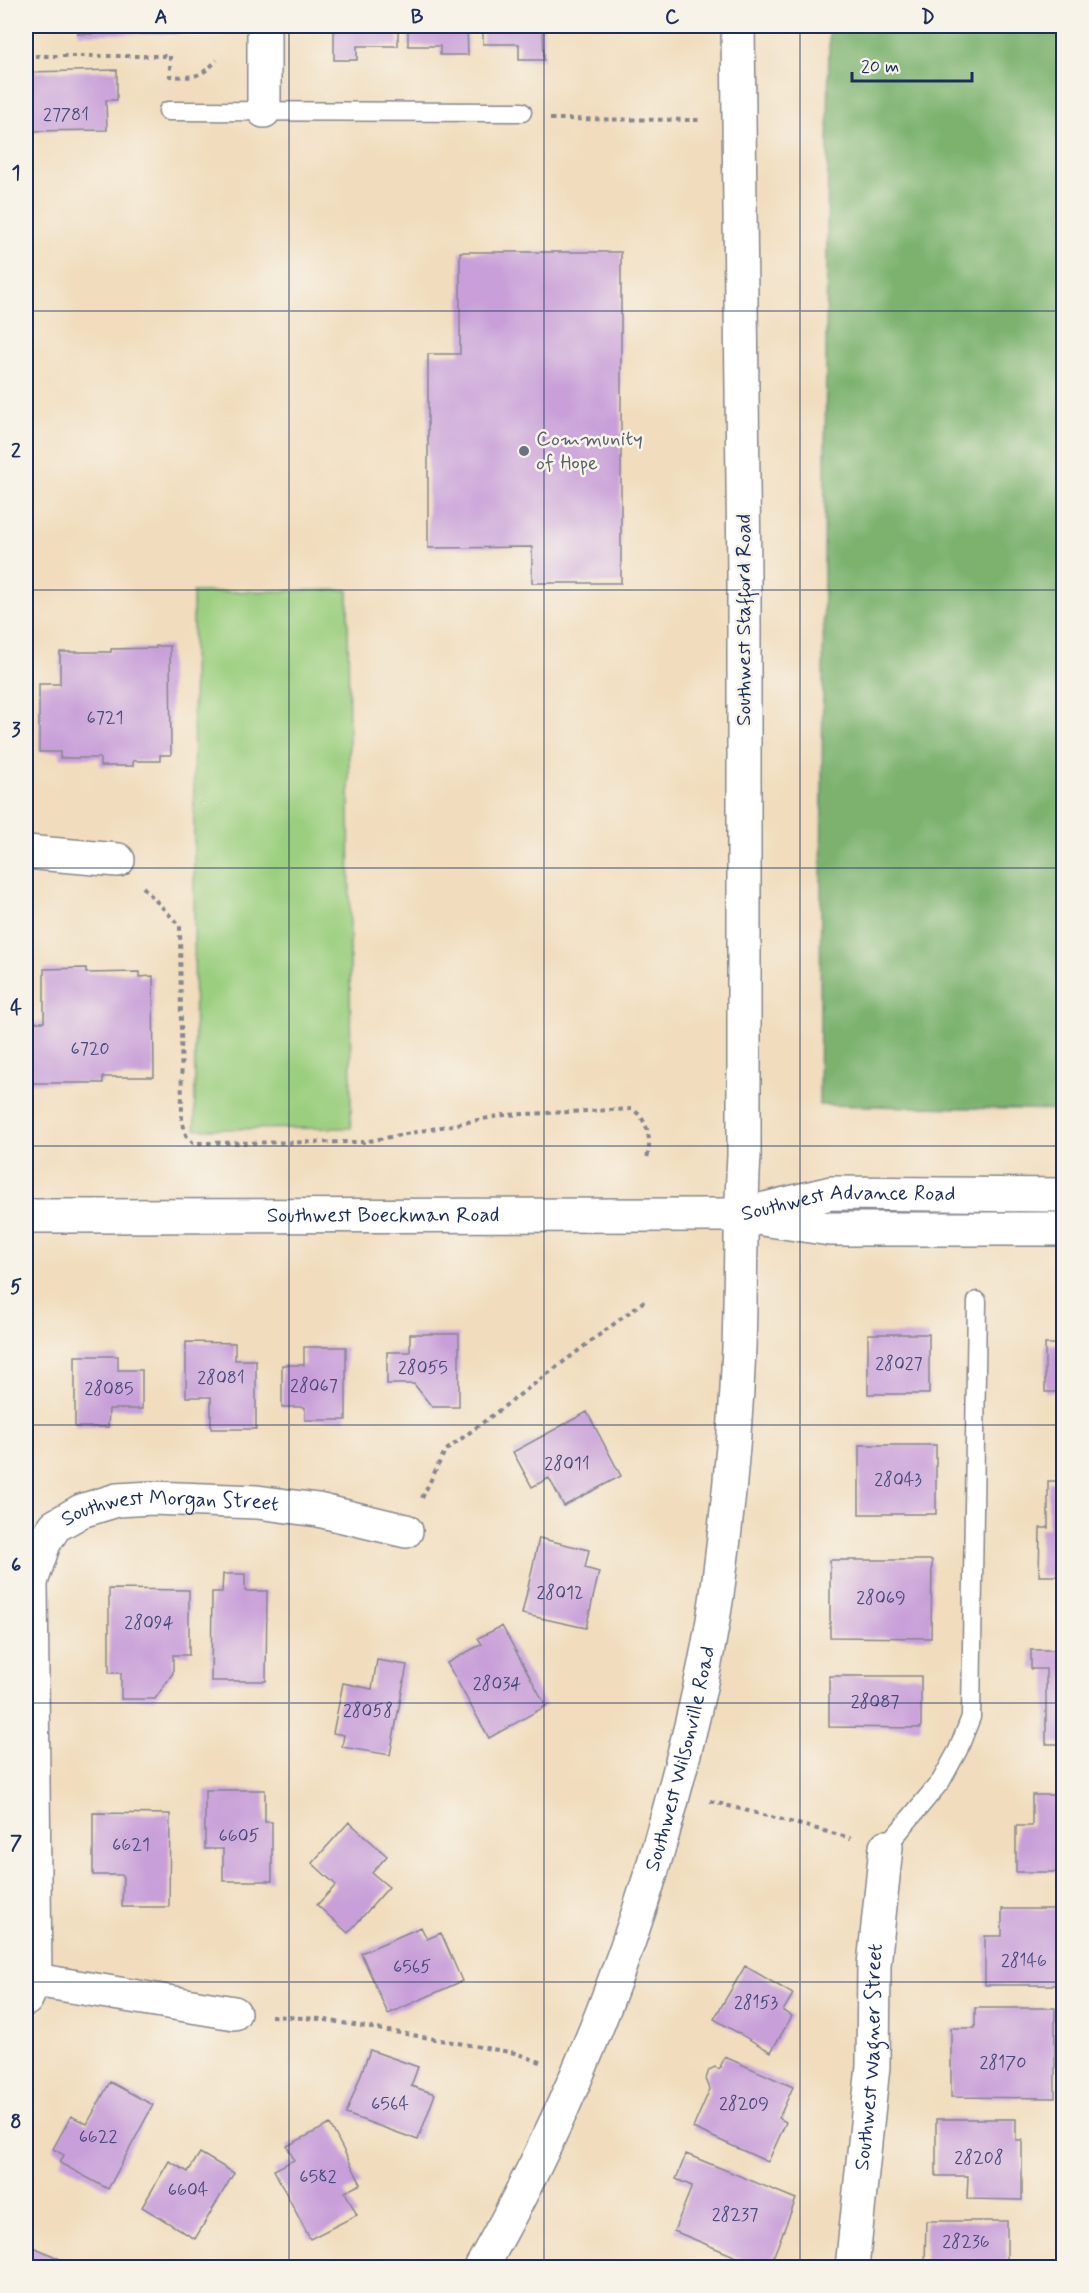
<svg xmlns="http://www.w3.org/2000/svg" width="1089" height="2293" font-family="Mynerve,sans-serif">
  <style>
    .green { fill: #9bcf7f; stroke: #5b7f6e; stroke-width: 1.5 }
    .forest { fill: #7cb26e; stroke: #4c7066; stroke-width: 1.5 }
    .building { fill: #c89fd9 }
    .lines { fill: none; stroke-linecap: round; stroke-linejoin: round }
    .service-casing { stroke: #86868e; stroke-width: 21 }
    .minor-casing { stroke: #86868e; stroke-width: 36 }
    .tertiary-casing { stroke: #86868e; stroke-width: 36 }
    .secondary-casing { stroke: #86868e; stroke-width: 36 }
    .primary-casing { stroke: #86868e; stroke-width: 36 }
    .path { stroke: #86868e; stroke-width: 4; stroke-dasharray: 4.5 4.5; stroke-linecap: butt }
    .service { stroke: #fff; stroke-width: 18 }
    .minor { stroke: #fff; stroke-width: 33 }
    .tertiary { stroke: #fff; stroke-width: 33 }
    .secondary { stroke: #fff; stroke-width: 33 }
    .primary { stroke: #fff; stroke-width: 33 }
    .grid { fill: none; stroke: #1b2f5e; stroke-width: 1.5; stroke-opacity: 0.55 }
    .worship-dot { fill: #6b7280; stroke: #f7f3e8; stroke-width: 2 }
    .labels { text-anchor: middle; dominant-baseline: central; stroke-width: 5; stroke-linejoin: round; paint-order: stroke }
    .number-label { font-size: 18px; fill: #464b7d }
    .worship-label { font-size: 21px; fill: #5b616d; stroke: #f7f3e8; text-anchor: start }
    .street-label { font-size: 21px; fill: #1b2f5e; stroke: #f7f3e8 }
    .neatline { fill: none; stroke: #1b2f5e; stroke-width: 2 }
    .grid-label { font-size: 20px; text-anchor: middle; font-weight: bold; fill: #1b2f5e }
  </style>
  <rect width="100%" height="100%" fill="#f7f3e8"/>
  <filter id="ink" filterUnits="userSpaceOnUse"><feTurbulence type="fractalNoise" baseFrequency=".0167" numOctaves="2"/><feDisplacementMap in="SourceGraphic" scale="12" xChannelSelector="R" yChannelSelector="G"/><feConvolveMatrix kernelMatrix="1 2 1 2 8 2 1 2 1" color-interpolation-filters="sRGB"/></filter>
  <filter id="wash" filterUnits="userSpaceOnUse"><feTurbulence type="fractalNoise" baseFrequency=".008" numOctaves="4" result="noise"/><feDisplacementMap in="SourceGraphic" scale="24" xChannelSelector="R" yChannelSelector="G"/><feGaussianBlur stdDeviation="1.35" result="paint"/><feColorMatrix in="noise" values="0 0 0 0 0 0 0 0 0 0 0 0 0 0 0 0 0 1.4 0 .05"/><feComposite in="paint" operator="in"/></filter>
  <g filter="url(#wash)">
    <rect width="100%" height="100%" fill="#f1ddbd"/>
    <path class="green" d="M348,590l3,538 -156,1 -2,-537z"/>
    <path class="forest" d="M829,26h234v1084l-244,-5z"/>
    <g id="blocks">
      <path class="building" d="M78,26h105v8h-105z
        M334,26h64v20h-41v14h-23z
        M408,26h59l1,29h-28v-9h-32z
        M483,26h60l1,34h-25v-16h-36z
        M117,70v30h-11l1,30 -81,1v-59z
        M460,252h161v331h-89v-36l-104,1v-194h32z
        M156,646h14l1,109h-11v6h-27v5h-33v-8h-40v-6h-21v-68h21v-32h51v-3l45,-1z
        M86,968v5l53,-1v5l14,-1 1,101h-51v6h-76l-1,-61h18v-53z
        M410,1334h49v73h-27l-18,-23h-27v-32h23z
        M868,1334h61v60h-61z
        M186,1342l49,1v17h21v69h-45v-32h-25z
        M1045,1344h19v48h-19z
        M304,1347h42v73h-41v-13h-23v-42h22z
        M75,1356h43v14h24v39h-33l-1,18h-33z
        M587,1412l34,64 -57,30 -15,-28 -17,9 -19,-35z
        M859,1445h77v69h-77z
        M1048,1481h16v95h-25l1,-48h8z
        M539,1538l50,12 -4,18 14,4 -13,56 -64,-14z
        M830,1560h102l-1,78 -101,-1z
        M223,1574h22v17h22l-1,90h-55l1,-89h10z
        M109,1589l80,1v65h-16v18l-18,26h-34v-26h-12z
        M502,1626l44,80 -57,32 -42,-75 35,-19 -4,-6z
        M1031,1650h33v94h-18v-75h-15z
        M377,1660l30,5 -17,90 -48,-8 2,-12 -11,-2 10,-50 29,6z
        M829,1676h92v52l-92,-1z
        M205,1790h60v32h7v59h-49v-32h-18z
        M1032,1795h32v77h-48v-46h16z
        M93,1813l77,1 -1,93h-47l1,-32h-30z
        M349,1822l38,34 -15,17 17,14 -41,46 -31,-28 19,-20 -24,-22z
        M1002,1909h61v76h-78v-49h17z
        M421,1927l6,12 14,-6 21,48 -74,33 -27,-61z
        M745,1966l48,28 -10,17 9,5 -21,36 -57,-33z
        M975,2008h80v90l-104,-1v-69h24z
        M370,2050l48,17 -7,19 24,8 -17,46 -72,-26z
        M725,2057l68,30 -14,31 7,4 -18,40 -75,-34 17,-39 -4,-10 3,-9 6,-3 4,2z
        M110,2082l43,23 -45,84 -48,-26 4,-8 -11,-6 18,-33 16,8z
        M936,2119h80v21h6v60l-55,-1 1,-23h-32z
        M330,2124l31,60 -16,8 12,23 -47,24 -36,-69 20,-10 -7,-14z
        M200,2153l34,20 -39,66 -53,-32 27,-46 19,11z
        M686,2154l110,45 -27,69h-6l-89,-37 18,-45 -16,-7z
        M926,2221h81v47h-60v-5h-22z
        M27,2244l46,21 -1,3h-46z"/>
    </g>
  </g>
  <g filter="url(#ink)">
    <use href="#blocks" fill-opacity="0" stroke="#86868e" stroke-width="1.5"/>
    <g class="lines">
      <g class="service-casing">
        <path id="service" d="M168,111l354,1
          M886,1847l55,-66 17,-31 13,-33 6,-416"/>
      </g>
      <g class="minor-casing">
        <g id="minor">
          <path d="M264,111v-85"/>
          <path d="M26,852l92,8"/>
          <path d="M35,1980l199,33"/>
          <path id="s1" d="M26,1999l9,-19 -4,-398 13,-39 11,-17 26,-15 36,-11 35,-2 105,4 61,8 88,21"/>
          <path id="s2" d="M852,2268l21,-202 1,-101 12,-118"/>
        </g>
      </g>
      <g class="tertiary-casing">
        <g id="tertiary">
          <path id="s3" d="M740,1215l91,-22 233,2"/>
          <path d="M757,1218l73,11h234"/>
        </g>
      </g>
      <g class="secondary-casing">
        <g id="secondary">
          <path id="s4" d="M26,1216l714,-1"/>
        </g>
      </g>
      <g class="primary-casing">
        <g id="primary">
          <path id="s5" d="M481,2268c89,-157 154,-321 198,-495 17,-64 32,-128 40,-194 10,-77 17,-154 20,-231 2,-64 1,-128 5,-192v-582l-6,-548"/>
        </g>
      </g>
      <path class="path" d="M26,56h144v20c23,2 30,2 47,-16
        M550,119l152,1
        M143,887l37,39 2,194 4,15 7,8 171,-1 140,-27 128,-6c16,10 20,31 15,49
        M422,1498l23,-47 202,-152
        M710,1801l141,37
        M271,2016l49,3 195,34 28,10"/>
      <use href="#service" class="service"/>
      <use href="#minor" class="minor"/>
      <use href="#tertiary" class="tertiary"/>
      <use href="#secondary" class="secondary"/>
      <use href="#primary" class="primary"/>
    </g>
  </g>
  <path class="grid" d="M289,26v2242M544,26v2242M800,26v2242M26,311h1038M26,590h1038M26,868h1038M26,1146h1038M26,1425h1038M26,1703h1038M26,1982h1038"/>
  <circle class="worship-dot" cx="524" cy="451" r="6"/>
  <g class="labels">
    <g class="number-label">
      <text x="66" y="115">27781</text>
      <text x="105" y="718">6721</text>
      <text x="90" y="1049">6720</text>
      <text x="899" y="1364">28027</text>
      <text x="423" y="1368">28055</text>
      <text x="221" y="1378">28081</text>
      <text x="314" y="1386">28067</text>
      <text x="109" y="1389">28085</text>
      <text x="567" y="1464">28011</text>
      <text x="898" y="1480">28043</text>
      <text x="560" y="1593">28012</text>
      <text x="881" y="1598">28069</text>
      <text x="149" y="1623">28094</text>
      <text x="497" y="1684">28034</text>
      <text x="875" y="1702">28087</text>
      <text x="368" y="1711">28058</text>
      <text x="239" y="1836">6605</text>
      <text x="131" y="1845">6621</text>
      <text x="1024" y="1961">28146</text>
      <text x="412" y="1967">6565</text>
      <text x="756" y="2003">28153</text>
      <text x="1003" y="2063">28170</text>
      <text x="390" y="2104">6564</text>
      <text x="744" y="2104">28209</text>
      <text x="98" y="2137">6622</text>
      <text x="979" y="2158">28208</text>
      <text x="318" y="2177">6582</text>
      <text x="188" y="2190">6604</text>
      <text x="735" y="2215">28237</text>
      <text x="966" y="2242">28236</text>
    </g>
    <g class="worship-label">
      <text x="536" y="439">Community<tspan x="536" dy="24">of Hope</tspan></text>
    </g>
    <g class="street-label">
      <text transform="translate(744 620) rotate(-90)">Southwest Stafford Road</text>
      <text stroke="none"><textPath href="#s3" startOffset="110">Southwest Advance Road</textPath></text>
      <text stroke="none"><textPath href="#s4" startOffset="357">Southwest Boeckman Road</textPath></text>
      <text stroke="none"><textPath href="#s1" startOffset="600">Southwest Morgan Street</textPath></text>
      <text stroke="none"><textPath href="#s5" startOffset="549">Southwest Wilsonville Road</textPath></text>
      <text stroke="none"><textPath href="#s2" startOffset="212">Southwest Wagner Street</textPath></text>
    </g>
  </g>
  <rect width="1089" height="2293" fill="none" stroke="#f7f3e8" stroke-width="66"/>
  <path d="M852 72v9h120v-9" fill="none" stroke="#1b2f5e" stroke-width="3"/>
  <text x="861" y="72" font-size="18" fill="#1b2f5e" stroke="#f7f3e8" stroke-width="4.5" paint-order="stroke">20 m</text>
  <rect x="33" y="33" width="1023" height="2227" class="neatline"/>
  <g class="grid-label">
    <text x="161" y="23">A</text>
    <text x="417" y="23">B</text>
    <text x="672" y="23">C</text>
    <text x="928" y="23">D</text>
    <text x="16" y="179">1</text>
    <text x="16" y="457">2</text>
    <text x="16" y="736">3</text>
    <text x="16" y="1014">4</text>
    <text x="16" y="1293">5</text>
    <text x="16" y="1571">6</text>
    <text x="16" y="1849">7</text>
    <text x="16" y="2128">8</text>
  </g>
</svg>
